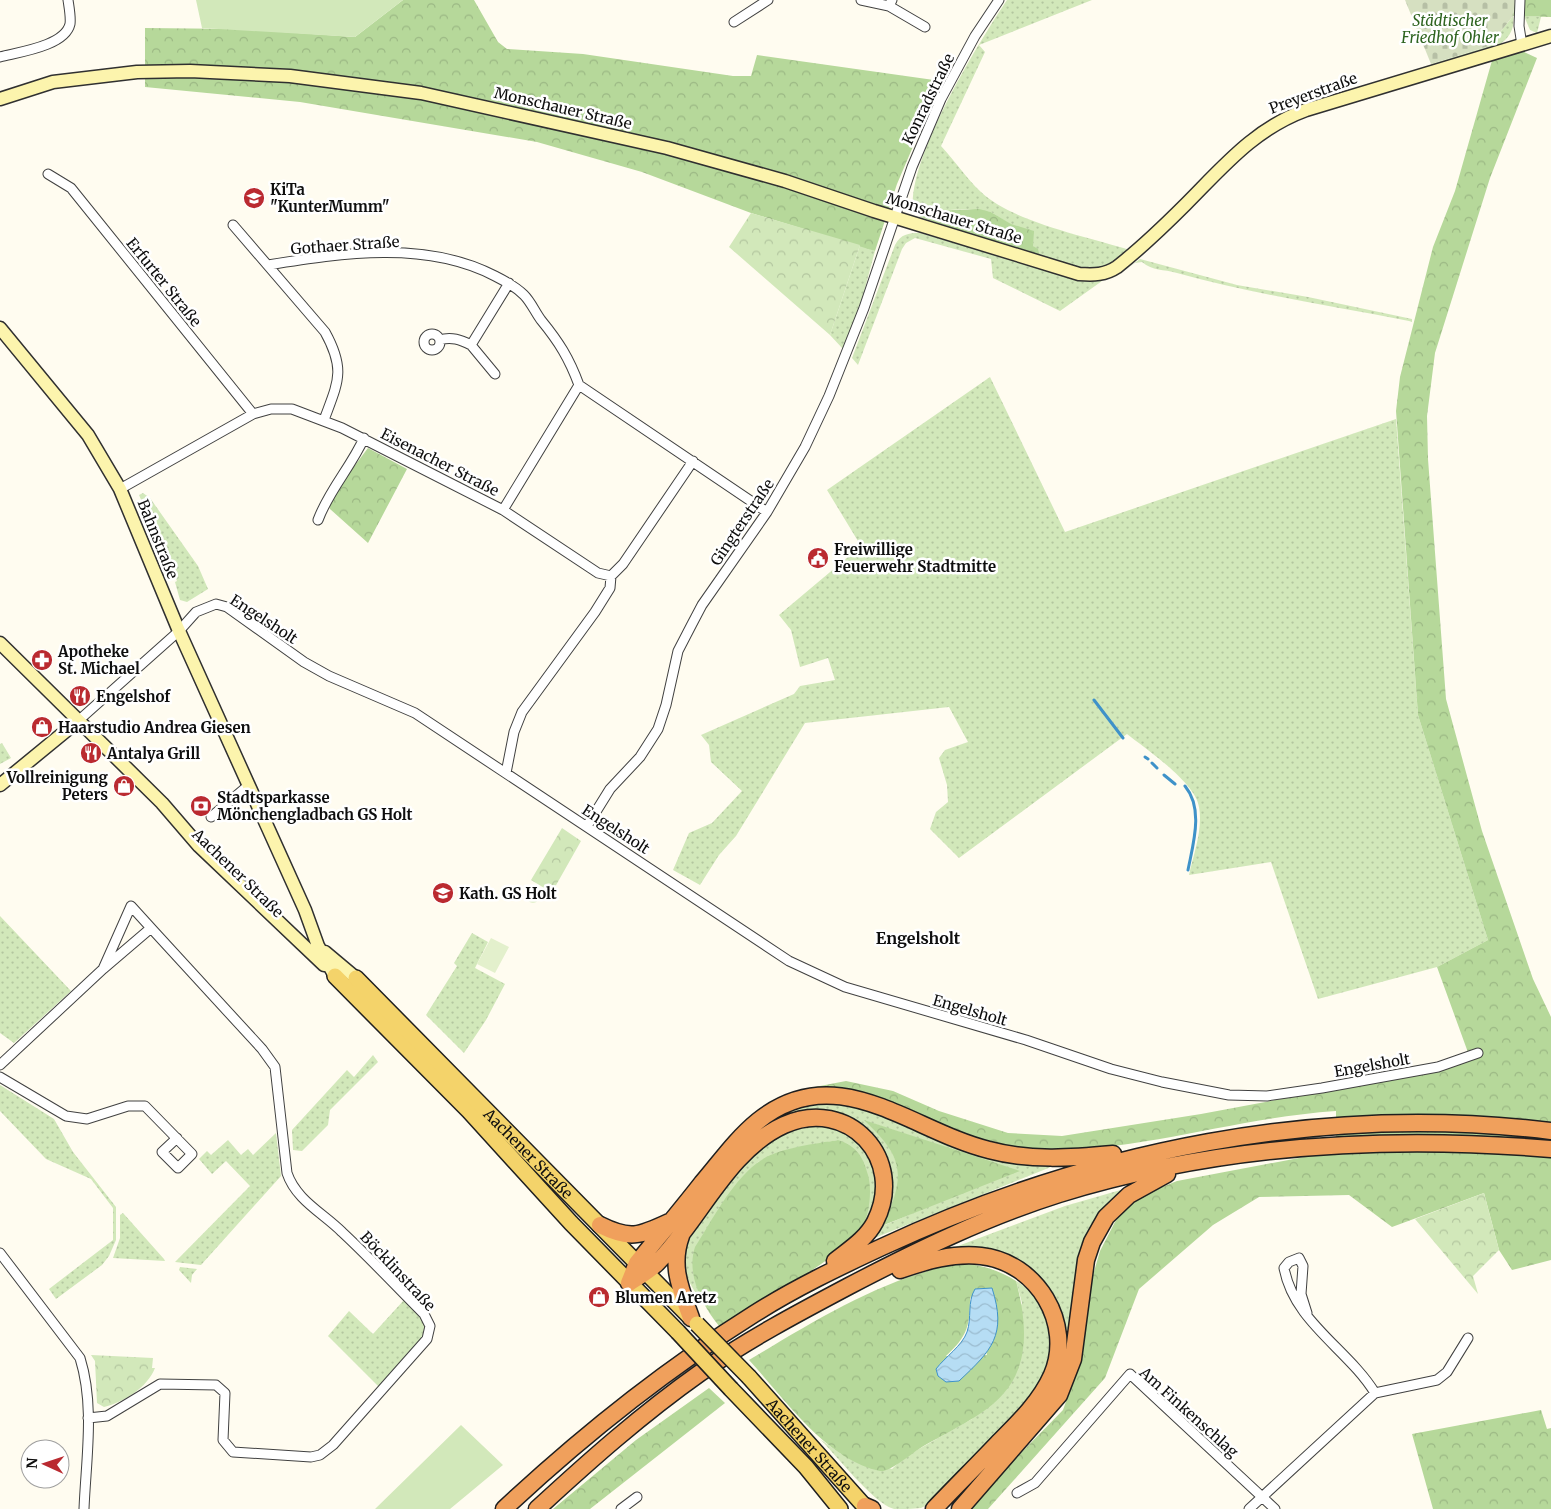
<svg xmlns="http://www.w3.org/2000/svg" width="1551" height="1509" font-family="Merriweather,serif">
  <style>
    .grass { fill: url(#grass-dots); fill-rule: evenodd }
    .forest { fill: url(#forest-crowns); fill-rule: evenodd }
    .cemetery { fill: url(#cemetery-stones) }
    .park { fill: url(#park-crowns) }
    .garden { fill: #d2e8ba }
    .pitch { fill: #e3f0cc }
    .water { fill: url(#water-waves); stroke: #3f92c9 }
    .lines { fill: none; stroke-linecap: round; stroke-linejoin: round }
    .stream { stroke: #3f92c9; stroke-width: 3 }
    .street-casing { stroke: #414141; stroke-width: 11 }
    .secondary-casing { stroke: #303030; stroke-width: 15 }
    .primary-casing { stroke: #1f1f1f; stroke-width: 18 }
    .highway-casing { stroke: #1f1f1f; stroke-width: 19 }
    .street { stroke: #fff; stroke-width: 9 }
    .secondary { stroke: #fcf4ad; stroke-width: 12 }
    .primary { stroke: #f4d36a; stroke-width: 15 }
    .highway { stroke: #f0a05c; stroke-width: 16 }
    .primary-bridge-casing { stroke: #1f1f1f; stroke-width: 18; stroke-linecap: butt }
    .primary-bridge { stroke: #f4d36a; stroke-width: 15 }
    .labels { text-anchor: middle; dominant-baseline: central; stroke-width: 5; stroke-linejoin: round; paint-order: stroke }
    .park-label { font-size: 15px; font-style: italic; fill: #2e6420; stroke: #fff }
    .street-label { font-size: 15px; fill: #0e0e0e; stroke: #fff }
    .poi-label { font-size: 15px; font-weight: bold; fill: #0e0e0e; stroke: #fff; text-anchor: start }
    .neighbourhood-label { font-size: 16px; font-weight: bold; fill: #0e0e0e; stroke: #fff }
  </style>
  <defs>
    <pattern id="grass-dots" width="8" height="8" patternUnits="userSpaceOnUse" patternTransform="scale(1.25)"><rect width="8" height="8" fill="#d2e8ba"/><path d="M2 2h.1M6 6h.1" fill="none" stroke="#b3c69f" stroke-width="1.8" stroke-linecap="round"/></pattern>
    <pattern id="forest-crowns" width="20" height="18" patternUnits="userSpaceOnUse" patternTransform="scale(1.25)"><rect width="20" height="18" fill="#b6d89a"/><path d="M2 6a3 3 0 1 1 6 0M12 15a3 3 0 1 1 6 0" fill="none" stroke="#9bb884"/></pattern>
    <pattern id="cemetery-stones" width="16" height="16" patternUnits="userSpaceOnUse" patternTransform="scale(1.25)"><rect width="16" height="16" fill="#d6e0c1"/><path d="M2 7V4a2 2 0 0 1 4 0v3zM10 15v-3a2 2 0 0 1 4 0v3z" fill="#b6bfa5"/></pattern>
    <pattern id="park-crowns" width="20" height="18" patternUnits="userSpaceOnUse" patternTransform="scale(1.25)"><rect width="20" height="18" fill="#d2e8ba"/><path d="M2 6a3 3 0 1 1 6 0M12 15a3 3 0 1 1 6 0" fill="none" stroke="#b3c69f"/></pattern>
    <pattern id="water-waves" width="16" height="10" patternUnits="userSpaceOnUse" patternTransform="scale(1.25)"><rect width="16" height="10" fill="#b6ddf4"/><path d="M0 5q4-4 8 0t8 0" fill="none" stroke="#9bbcd0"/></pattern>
  </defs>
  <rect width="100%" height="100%" fill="#fffcf0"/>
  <path class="grass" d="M1007,0h85l-113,45 6,7 -44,94c14,15 26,33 40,46 31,30 108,45 149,58l-22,17 -21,3 -47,-13 -7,-11 -1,-8 -41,-26 -23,-3 -38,2 -10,6 -7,-9c-4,-52 64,-163 94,-208z
    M1513,16c6,37 -56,43 -82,51v-3l58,-18z
    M1524,16l17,1 -4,16 -7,-3z
    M920,233l162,47 20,1 -42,30 -67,-33 -2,-19 -76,-21 -9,5 -4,6 -44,116 -6,-7 43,-113c6,-11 13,-12 25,-12z
    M860,245l15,6 -17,63 -15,35 -13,-14z
    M1140,259l97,26 71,12 104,22v3l-3,-1c-78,-15 -156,-27 -232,-48 -14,-4 -24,-2 -35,-11l-7,1 -28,20z
    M990,377l75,155 331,-113 22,296 70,225 -51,27 -119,32 -47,-137 -82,13c5,-22 14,-46 10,-68 -3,-24 -53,-58 -72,-73l-168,124 -29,-29 6,-17 12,-10 -1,-17 -8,-27 6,-8 23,-8 -19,-35 -144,16 -69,113 -17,19 -19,30 -27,-15 16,-37 23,-10 30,-32 -31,-29 -2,-17 -8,-10 93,-41 6,-8 35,-6 -7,-22 -28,9 -9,-37 -12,-15 82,-69 -34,-56z
    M143,493l7,5 48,68 10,23 -21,13 -7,-2 -5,-18 2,-1 -38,-86z
    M2,743l9,15 -11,6v-20z
    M0,916l71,75 -57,52 -14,-10z
    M472,933l16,9 -13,26 30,16 -19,36 -22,33 -38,-38 31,-49 -3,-3z
    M373,1055l5,7 -48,48 -2,15 -26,26 -9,-1 -1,-20 55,-60 7,7z
    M0,1085l54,34 19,33 43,55v33l-7,16 -7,9 -46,34 -7,-10 64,-49v-32l-22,-29 -45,-20 -46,-48z
    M819,1102l30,2 207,61 -189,76 17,-82 -57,-44 -85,26 39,-29zM866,1121l105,35 -39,49 -47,20c4,-13 12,-26 14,-40 3,-27 -16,-47 -33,-64z
    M811,1126c59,-1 82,53 52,100l6,-24 -31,-62 -47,9 -33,13 -65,106 8,34c-10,-16 -23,-37 -18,-57 4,-13 18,-27 27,-37 27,-35 54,-75 101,-82z
    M276,1133l5,43 -80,89 -26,-3 75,-76 -24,-25 -14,13 -13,-15 8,-8 4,4 17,-15 13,15 7,-6 5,6z
    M1124,1189l-23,22 -33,143 -90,124 -4,-3 84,-109 -19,-88 -97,-26 123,-46z
    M123,1213l41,46 1,2 -52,-3 7,-20v-23z
    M180,1267l17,2 -5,6 -1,8 -12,-13z
    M1016,1281c13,7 21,18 27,31 27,57 -31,108 -66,145 -17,17 -34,41 -56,51 -6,1 -21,1 -27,1 -20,-5 -58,-54 -74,-70l21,15 51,15 11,-11 69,-39 50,-116z
    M404,1300c8,7 21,16 21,27 2,16 -34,48 -45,61l-52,-52 21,-25 24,23z"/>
  <path class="forest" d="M403,0h71l24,42 9,7 76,5 150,22h18l6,-21 184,26 -44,103 -22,67 -124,-38 -109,-41 -105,-30 -237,-40 -155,-15v-59l95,1 115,8z
    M1515,0h36v17l-38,-1z
    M1520,50l17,8 -47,120 -55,175 -8,63 1,43 18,240 36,132 51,148 18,38v243l-39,10 -13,-20 -15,-57 -92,34 -43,-32 -90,2 -46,28 -74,64 -34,89 -117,131h-22l97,-99 18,-51 10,-77 9,-31 15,-29 13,-17 17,-11 32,-13 159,-30v-40c-106,7 -211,46 -318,39 -55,-4 -99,-43 -152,-56 -21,-5 -45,-4 -67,-4l47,-9 47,10 46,20 69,22 54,3 139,-22 250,-47 19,-9 -33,-91 51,-27 -70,-225 -22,-304 4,-34 33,-130 22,-56 38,-134z
    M979,209l12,3 20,12 23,7 -1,15 5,3 2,8 -120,-40 10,-6z
    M368,448l39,21 -39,74 -38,-34 -2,-8z
    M864,1120l156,51 -136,54c21,-51 21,-66 -20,-105z
    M838,1140c19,6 25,17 30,35 4,14 2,39 -6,52 -17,30 -110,79 -143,99 -17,-21 -33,-52 -24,-79 18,-28 35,-63 62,-84 19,-15 57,-19 81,-23z
    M959,1263c22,2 38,6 57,18 10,37 15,81 -12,112 -18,22 -58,40 -82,54 -10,6 -33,26 -42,24 -55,-12 -95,-72 -131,-111 67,-40 132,-81 210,-97zM970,1296l17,59 -41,1c22,-20 24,-31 24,-60z
    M709,1388l16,15 -135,106h-37l83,-69z
    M1541,1410l6,19 4,-1v81h-118l-21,-75z"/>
  <path class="cemetery" d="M1405,0h110l-2,16 -24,30 -58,18z"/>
  <path class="park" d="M751,213l109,32 -30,90 -101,-88z
    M562,828l19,13 -26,46 -9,2 -15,-9z
    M1484,1193l15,57 -26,26 5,18 -63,-75z
    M91,1355l62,3 -1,10h3c-8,20 -31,34 -51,39l-7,-4 -2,-42z"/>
  <path class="garden" d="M196,0h207l-48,37 -153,-9z
    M461,1425l42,40 -53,44h-75z"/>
  <path class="pitch" d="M527 897a6 6 0 1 1 12 0a6 6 0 1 1-12 0Z
    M491,938l18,9 -14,26 -18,-9z"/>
  <path class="water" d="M992,1288c15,47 0,62 -33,93l-13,1 -8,-6 -2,-7c9,-12 26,-23 31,-37 5,-14 0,-30 8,-43z"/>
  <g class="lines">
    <path class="stream" d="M1094,700l29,38
      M1145,757l3,2
      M1152,763l5,5
      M1164,775l11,9
      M1185,786c19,23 8,58 3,84"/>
    <g class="street-casing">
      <path id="street" d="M861,0l28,6 3,-6
        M1520,0l-1,26 3,19
        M889,6l36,21
        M734,22l34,-22
        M0,57c19,-5 65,-11 70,-33 1,-7 -1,-17 -2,-24
        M48,174l23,14 182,226
        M233,225l92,107c21,38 13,50 -1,88
        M268,265c75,-12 158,-25 227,11 10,5 21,11 29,19 7,7 11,17 17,25 18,22 28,38 38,65
        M424 342a8 8 0 1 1 16 0a8 8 0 1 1-16 0Z
        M440,340c11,-4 21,0 31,5l38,-62
        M471,345l24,29
        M120,489l133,-75 18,-5h21l50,19 161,82 95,63 13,3 12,-12 70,-103
        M503,510l76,-125 188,127
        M318,520c11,-30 33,-53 46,-82
        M78,721l101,-90 17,-19 20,-8 11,3 77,55 25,14 86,37 374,248 56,26 181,53 85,29 51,13 67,13 38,1 55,-8 116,-21 40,-14
        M506,773l8,-41 8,-20 73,-100 15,-24 1,-12
        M211,817l38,-32
        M587,826l23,-37 30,-32 18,-28 8,-24 12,-54 14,-27 10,-19 65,-93 38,-65 24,-51 35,-88 48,-141 29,-68 34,-63 24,-36
        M0,1065l103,-96 48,-41 -20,-22 -28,63
        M0,1077l66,39 21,3 41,-13h17l47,48 -14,14 -16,-16 15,-14
        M0,1253l80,105c15,48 6,101 4,151
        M1307,1313l-6,-19 2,-28 -4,-8 -10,4 -5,6c10,54 64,81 91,125
        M88,1418l19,-2 53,-32 56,1 9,8 -2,47 10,12 78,5 9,-2 13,-10 94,-106 3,-13 -6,-12c-27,-27 -54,-56 -82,-82 -19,-19 -46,-32 -55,-59l-12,-106 -13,-18 -111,-121
        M1017,1493l18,-10 95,-109 145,135
        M621,1509l16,-12
        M1249,1509l126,-116 62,-13 10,-8 21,-34"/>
    </g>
    <g class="secondary-casing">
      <path id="secondary" d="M0,99l53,-17 84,-10 53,-1 100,5 131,17 246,55 118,33 89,30 205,63c15,1 26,1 38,-7 24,-19 46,-40 68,-62 38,-38 69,-76 121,-95l245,-74
        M0,328l88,107 32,54 59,142 126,279 13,36 17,30
        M0,643l162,160 37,43 125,119
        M0,785l78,-64
        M325,952l31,26"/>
    </g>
    <g class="primary-casing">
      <g id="primary">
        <path d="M335,976l134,135 102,112 107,109"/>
        <path id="s1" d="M356,978l334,339"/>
        <path id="s2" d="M749,1377l118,132"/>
        <path d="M731,1389l75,78 34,42"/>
      </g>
    </g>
    <g class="highway-casing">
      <path id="highway" d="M600,1225c30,15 39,11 69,-3
        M681,1236c-11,30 0,54 10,82
        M900,1270c26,-9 53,-17 81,-14 56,6 93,68 71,119 -12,27 -34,48 -54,68 -21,22 -43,44 -64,66
        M629,1283l8,-20c22,-27 44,-53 65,-80 18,-21 34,-44 56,-62 79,-64 153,10 231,29 41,11 82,8 124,4
        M629,1283c9,-6 20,-12 28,-20 42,-42 71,-113 127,-138 64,-29 123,34 91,97 -9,17 -25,27 -40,39
        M865,1506l7,3
        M504,1509c77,-72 161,-139 250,-195 41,-26 85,-47 128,-67 208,-97 440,-144 669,-116
        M537,1509c52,-48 105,-95 163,-136 47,-33 98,-60 149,-87 67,-35 137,-69 210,-92 159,-49 327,-59 492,-45
        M960,1509l99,-114 14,-36 13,-99 6,-18 14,-25 23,-22 38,-21"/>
    </g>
    <use href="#street" class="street"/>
    <use href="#secondary" class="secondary"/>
    <use href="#primary" class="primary"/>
    <use href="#highway" class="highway"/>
    <g class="primary-bridge-casing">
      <path id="primary-bridge" d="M697,1324l52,53
        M678,1332l53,57"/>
    </g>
    <use href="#primary-bridge" class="primary-bridge"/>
  </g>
  <defs>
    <g id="school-disc" transform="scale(1.125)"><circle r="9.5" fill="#ba2a30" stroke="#fff"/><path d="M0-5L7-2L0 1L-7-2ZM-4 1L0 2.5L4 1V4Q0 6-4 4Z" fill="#fff"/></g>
    <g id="civic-disc" transform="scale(1.125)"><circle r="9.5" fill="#ba2a30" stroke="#fff"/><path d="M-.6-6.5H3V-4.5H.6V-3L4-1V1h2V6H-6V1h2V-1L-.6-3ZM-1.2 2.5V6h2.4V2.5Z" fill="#fff"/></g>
    <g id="pharmacy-disc" transform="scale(1.125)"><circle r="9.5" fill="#ba2a30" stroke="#fff"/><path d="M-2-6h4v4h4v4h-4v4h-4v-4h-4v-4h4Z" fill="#fff"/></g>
    <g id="restaurant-disc" transform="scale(1.125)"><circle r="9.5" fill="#ba2a30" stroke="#fff"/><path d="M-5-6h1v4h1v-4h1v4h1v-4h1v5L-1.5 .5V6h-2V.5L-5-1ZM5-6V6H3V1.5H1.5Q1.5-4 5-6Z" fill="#fff"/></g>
    <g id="shop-disc" transform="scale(1.125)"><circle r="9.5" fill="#ba2a30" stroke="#fff"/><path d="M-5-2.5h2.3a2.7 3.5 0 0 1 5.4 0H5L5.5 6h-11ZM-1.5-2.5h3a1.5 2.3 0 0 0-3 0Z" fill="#fff"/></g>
    <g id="bank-disc" transform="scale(1.125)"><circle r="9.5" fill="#ba2a30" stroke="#fff"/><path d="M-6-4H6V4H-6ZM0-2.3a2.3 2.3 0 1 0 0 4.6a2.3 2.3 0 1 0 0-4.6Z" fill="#fff"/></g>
  </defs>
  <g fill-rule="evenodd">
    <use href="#school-disc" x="254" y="198"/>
    <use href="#civic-disc" x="818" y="558"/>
    <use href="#pharmacy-disc" x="42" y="660"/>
    <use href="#restaurant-disc" x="80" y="696"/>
    <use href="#shop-disc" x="42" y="727"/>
    <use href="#restaurant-disc" x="91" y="753"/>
    <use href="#shop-disc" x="124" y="786"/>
    <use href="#bank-disc" x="201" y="806"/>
    <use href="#school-disc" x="443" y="893"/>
    <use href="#shop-disc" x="599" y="1297"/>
  </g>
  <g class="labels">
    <g class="park-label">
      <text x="1450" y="20">Städtischer<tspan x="1450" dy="17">Friedhof Ohler</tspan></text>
    </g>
    <g class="street-label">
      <text transform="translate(1313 93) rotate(-20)">Preyerstraße</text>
      <text transform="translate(928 99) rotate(-64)">Konradstraße</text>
      <text transform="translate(563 108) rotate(13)">Monschauer Straße</text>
      <text transform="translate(954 218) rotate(17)">Monschauer Straße</text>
      <text transform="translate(345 245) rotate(-4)">Gothaer Straße</text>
      <text transform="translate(164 282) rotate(51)">Erfurter Straße</text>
      <text transform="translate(440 462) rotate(27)">Eisenacher Straße</text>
      <text transform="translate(742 522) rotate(-56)">Gingterstraße</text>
      <text transform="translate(158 539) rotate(68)">Bahnstraße</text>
      <text transform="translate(264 619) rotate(33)">Engelsholt</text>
      <text transform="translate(616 829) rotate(33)">Engelsholt</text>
      <text transform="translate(238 873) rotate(44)">Aachener Straße</text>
      <text transform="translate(970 1010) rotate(16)">Engelsholt</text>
      <text transform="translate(1372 1065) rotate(-10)">Engelsholt</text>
      <text stroke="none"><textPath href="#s1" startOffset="246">Aachener Straße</textPath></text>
      <text transform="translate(398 1271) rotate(47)">Böcklinstraße</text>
      <text transform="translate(1189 1412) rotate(42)">Am Finkenschlag</text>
      <text stroke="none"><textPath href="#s2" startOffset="91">Aachener Straße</textPath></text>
    </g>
    <g class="poi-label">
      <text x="270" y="189">KiTa<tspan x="270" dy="17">"KunterMumm"</tspan></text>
      <text x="834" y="549">Freiwillige<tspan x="834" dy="17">Feuerwehr Stadtmitte</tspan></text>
      <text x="58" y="651">Apotheke<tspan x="58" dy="17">St. Michael</tspan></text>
      <text x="96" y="696">Engelshof</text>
      <text x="58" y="727">Haarstudio Andrea Giesen</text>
      <text x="107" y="753">Antalya Grill</text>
      <text x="108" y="777" text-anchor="end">Vollreinigung<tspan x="108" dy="17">Peters</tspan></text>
      <text x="217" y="797">Stadtsparkasse<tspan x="217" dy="17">Mönchengladbach GS Holt</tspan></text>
      <text x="459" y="893">Kath. GS Holt</text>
      <text x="615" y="1297">Blumen Aretz</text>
    </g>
    <g class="neighbourhood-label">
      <text x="918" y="938">Engelsholt</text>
    </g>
  </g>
  <g transform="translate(45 1464) rotate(273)"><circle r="24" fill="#ffffff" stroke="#9f9f9f"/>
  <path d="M0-4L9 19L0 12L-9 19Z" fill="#ba2a30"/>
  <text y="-8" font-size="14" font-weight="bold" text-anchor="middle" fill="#0e0e0e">N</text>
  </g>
</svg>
